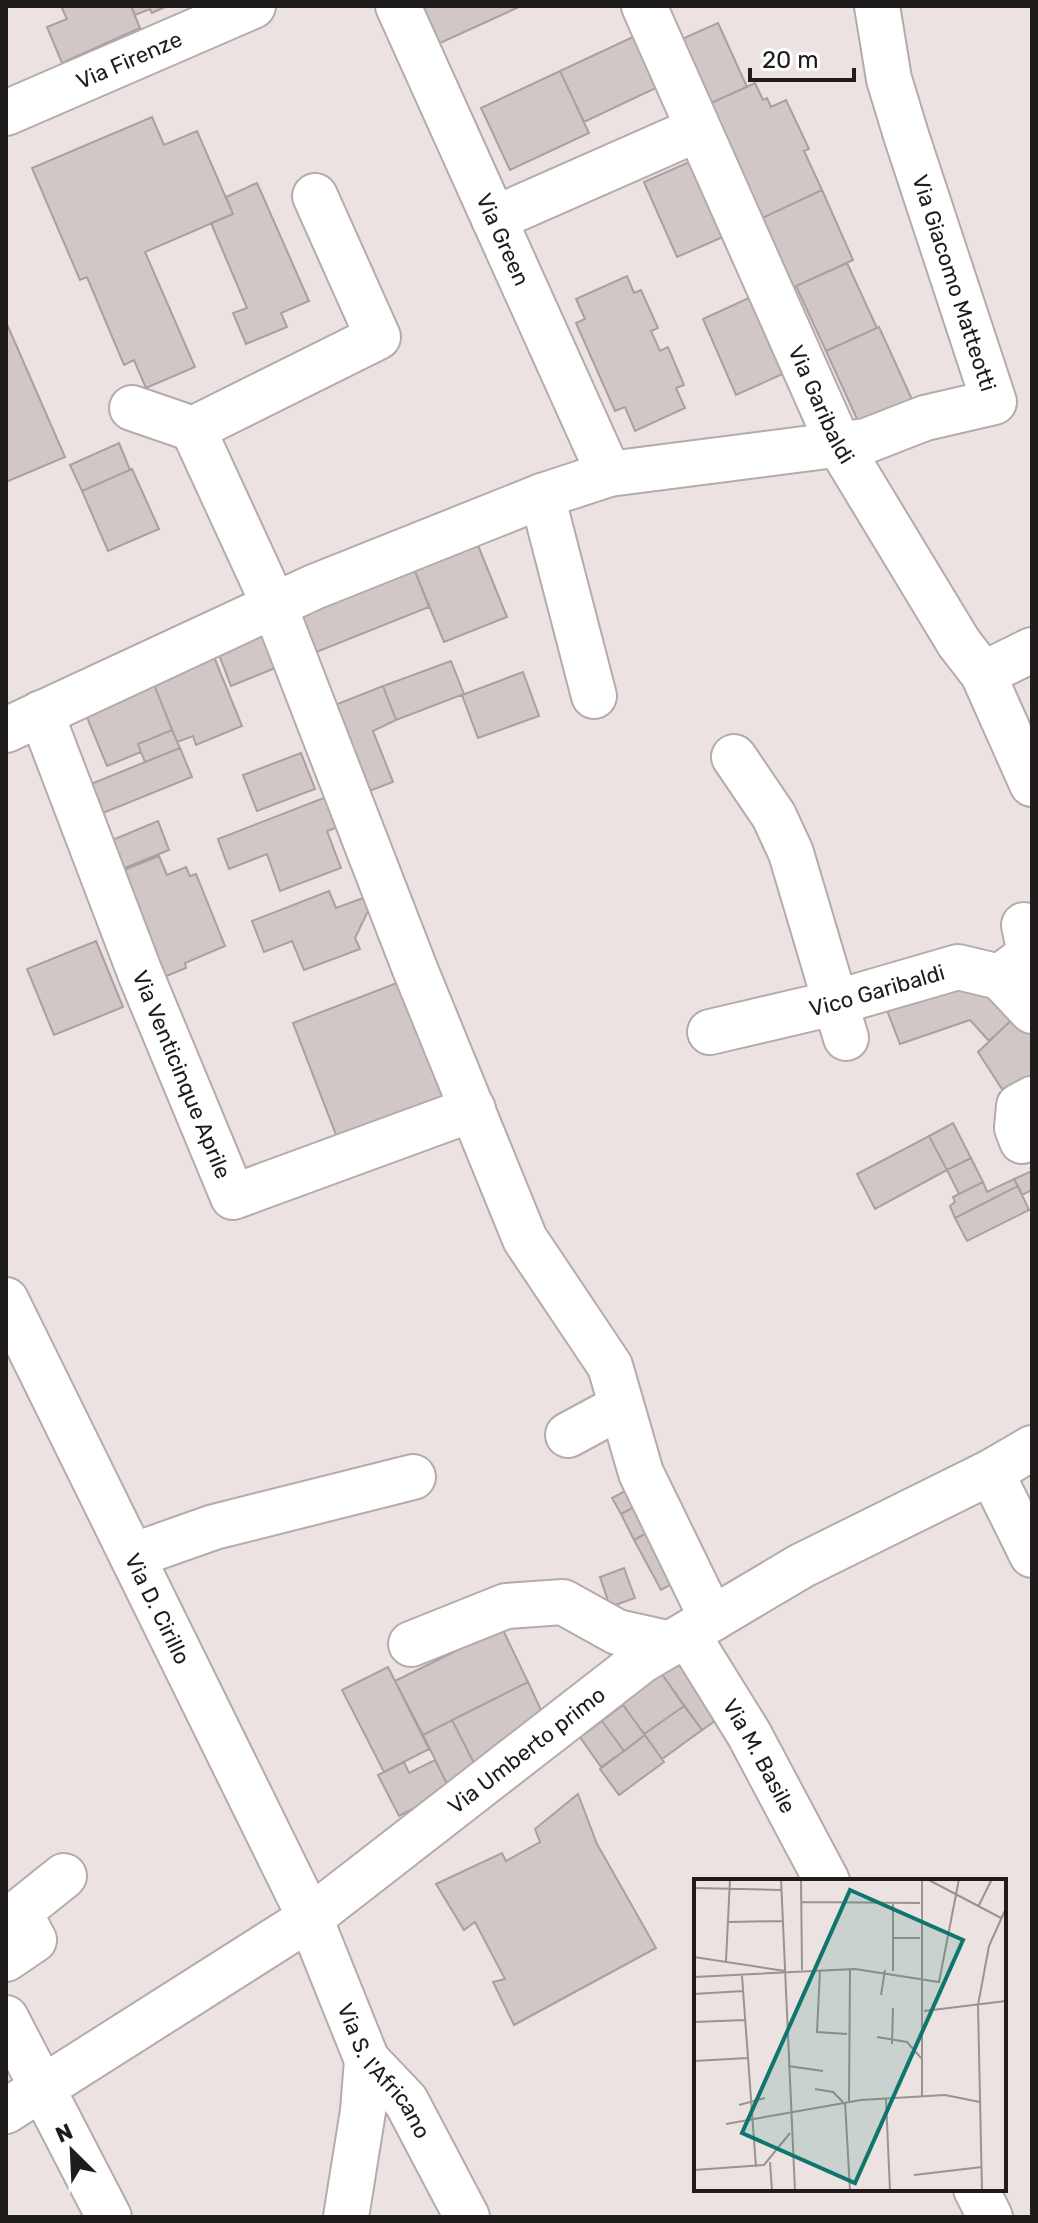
<svg xmlns="http://www.w3.org/2000/svg" width="1038" height="2223" font-family="Rubik,sans-serif">
  <style>
    .building { fill: #d1c7c6; stroke: #a9a09f; stroke-width: 2 }
    .lines { fill: none; stroke-linecap: round; stroke-linejoin: round }
    .minor-casing { stroke: #b5abaa; stroke-width: 48 }
    .minor { stroke: #fff; stroke-width: 44 }
    .labels { text-anchor: middle; dominant-baseline: central; stroke-width: 8; stroke-linejoin: round; paint-order: stroke }
    .street-label { font-size: 22px; fill: #1f1c1b; stroke: #fff }
    .inset-road { fill: none; stroke: #9a9392; stroke-width: 2 }
    .view { fill: #0f766e; fill-opacity: 0.15; stroke: #0f766e; stroke-width: 4 }
    .inset-edge { fill: none; stroke: #1f1c1b; stroke-width: 4 }
  </style>
  <rect width="100%" height="100%" fill="#ece2e1"/>
  <path class="building" d="M61,6h70l9,22 -78,35 -15,-36 20,-8z
    M131,6h36l-15,7 -2,-4 -15,6z
    M420,6h101l-83,38z
    M718,23l29,64 -36,16 -29,-64z
    M637,35l23,51 -76,36 -24,-51z
    M560,71l29,62 -79,37 -29,-62z
    M755,83l8,17 4,-2 4,9 15,-7 23,49 -5,2 18,39 -62,29 -49,-116z
    M152,117l12,28 33,-14 36,83 -88,38 50,115 -49,21 -12,-28 -10,5 -37,-88 -7,3 -48,-112z
    M689,162l34,75 -46,20 -33,-75z
    M257,183l52,118 -28,12 6,14 -41,17 -13,-31 14,-5 -36,-85 22,-9 -7,-17z
    M822,190l31,70 -61,28 -32,-69z
    M847,263l30,65 -51,23 -30,-65z
    M627,276l7,17 7,-3 17,38 -7,3 9,20 8,-4 16,38 -8,3 9,20 -50,23 -10,-24 -10,4 -39,-88 9,-4 -9,-20z
    M753,296l34,76 -51,23 -33,-76z
    M6,322l59,135 -59,25z
    M879,327l36,79 -53,24 -36,-79z
    M119,443l11,27 -48,21 -12,-26z
    M132,469l27,60 -51,22 -26,-60z
    M477,543l30,74 -63,25 -30,-73z
    M414,569l15,38 -125,50 -16,-38z
    M266,633l14,33 -49,20 -13,-34z
    M214,657l28,69 -46,19 -3,-9 -16,6 -24,-60z
    M451,661l13,33 -68,26 -13,-34z
    M523,672l16,44 -61,22 -16,-43z
    M153,682l19,48 -34,14 3,8 -34,14 -23,-56z
    M383,686l13,34 -23,11 20,51 -37,14 -34,-86z
    M172,730l8,18 -35,14 -7,-18z
    M180,748l12,29 -99,40 -12,-29z
    M301,753l14,36 -58,22 -14,-36z
    M334,794l12,30 -19,7 14,37 -61,23 -13,-37 -38,15 -11,-30z
    M158,821l11,29 -59,24 -12,-28z
    M159,856l8,19 19,-8 4,9 6,-2 29,72 -40,17 1,5 -29,12 -43,-106z
    M329,891l7,17 27,-10 5,13 -13,27 5,11 -56,21 -12,-29 -28,11 -12,-31z
    M96,941l27,66 -69,28 -27,-66z
    M402,981l45,117 -109,42 -45,-117z
    M988,986l31,27 -30,28 -19,-21 -70,24 -17,-44z
    M1019,1013l13,14v55l-30,7 -24,-37z
    M953,1123l18,35 -24,12 -18,-34z
    M929,1136l18,34 -72,39 -18,-35z
    M971,1158l12,24 -24,12 -12,-24z
    M1032,1171v19l-10,5 -8,-16z
    M1014,1179l4,7 -63,32 -5,-12 5,-4 -2,-5 30,-15 4,10z
    M1018,1186l11,24 -62,31 -12,-23z
    M627,1490l9,16 -15,8 -9,-16z
    M640,1504l14,25 -20,11 -13,-26z
    M654,1529l27,50 -20,11 -27,-50z
    M624,1568l11,30 -25,9 -10,-30z
    M502,1628l26,54 -105,53 -28,-54z
    M683,1654l43,59 -24,17 -43,-60z
    M388,1667l41,82 -45,23 -42,-82z
    M659,1670l25,36 -40,28 -25,-35z
    M528,1682l19,41 -70,46 -25,-49z
    M623,1705l22,30 -21,16 -22,-30z
    M684,1706l18,24 -40,29 -18,-25z
    M452,1720l25,49 -27,21 -27,-55z
    M602,1721l22,30 -23,16 -21,-30z
    M645,1735l19,27 -45,33 -19,-26z
    M435,1760l15,30 -51,26 -21,-41 26,-13 5,11z
    M578,1794l19,50 59,104 -142,77 -21,-43 12,-3 -30,-57 -11,8 -28,-46 66,-31 4,8 34,-19 -5,-13z"/>
  <g class="lines">
    <g class="minor-casing">
      <g id="minor">
        <path id="s1" d="M398,6l211,468"/>
        <path id="s2" d="M644,6l194,437 121,200 24,31 49,110"/>
        <path id="s3" d="M6,113l247,-107"/>
        <path d="M494,219l204,-90"/>
        <path d="M132,408l61,21 185,-92 -63,-141"/>
        <path d="M193,429l81,176 141,364 110,270 85,127 31,107 71,146"/>
        <path d="M542,496l52,200"/>
        <path d="M983,674l49,-24"/>
        <path id="s4" d="M41,713l99,260 93,224 240,-88"/>
        <path d="M6,730l308,-143 228,-91 67,-22 257,-33 59,-23 69,-16 -88,-267 -17,-56 -12,-73"/>
        <path d="M734,757l40,59 17,37 55,185"/>
        <path d="M1000,977l30,-23 -6,-29"/>
        <path id="s5" d="M710,1032l124,-29 124,-36 42,10 32,34"/>
        <path d="M1022,1141l-5,-13 2,-22 13,-7"/>
        <path id="s6" d="M6,1300l304,618 57,142 39,41 61,116"/>
        <path d="M568,1435l52,-28"/>
        <path d="M991,1472l41,83"/>
        <path d="M132,1556l82,-29 199,-50"/>
        <path id="s7" d="M687,1634l62,100 78,147"/>
        <path d="M411,1644l95,-38 57,-4 54,30 54,12"/>
        <path d="M6,1959l28,-19 -15,-28 45,-36"/>
        <path d="M6,2018l103,199"/>
        <path id="s8" d="M6,2111l304,-193 331,-257 160,-95 190,-94 41,-24"/>
        <path d="M976,2189l14,28"/>
        <path d="M346,2217l17,-106 4,-51"/>
      </g>
    </g>
    <use href="#minor" class="minor"/>
  </g>
  <g class="labels">
    <g class="street-label">
      <text stroke="none"><textPath href="#s3" startOffset="134">Via Firenze</textPath></text>
      <text stroke="none"><textPath href="#s1" startOffset="256">Via Green</textPath></text>
      <text transform="translate(954 283) rotate(72)">Via Giacomo Matteotti</text>
      <text stroke="none"><textPath href="#s2" startOffset="436">Via Garibaldi</textPath></text>
      <text stroke="none"><textPath href="#s5" startOffset="172">Vico Garibaldi</textPath></text>
      <text stroke="none"><textPath href="#s4" startOffset="388">Via Venticinque Aprile</textPath></text>
      <text stroke="none"><textPath href="#s6" startOffset="344">Via D. Cirillo</textPath></text>
      <text stroke="none"><textPath href="#s8" startOffset="634">Via Umberto primo</textPath></text>
      <text stroke="none"><textPath href="#s7" startOffset="142">Via M. Basile</textPath></text>
      <text stroke="none"><textPath href="#s6" startOffset="860">Via S. l'Africano</textPath></text>
    </g>
  </g>
  <g transform="translate(694 1879)">
    <rect width="312" height="312" fill="#ece2e1"/>
    <path class="inset-road" d="M87,0l14,312M107,0l1,91M228,0v217M233,0l74,39M0,9l87,2M107,23l119,1M199,24v68M284,28l14,-28M34,43l55,-1M199,59h27M0,78l91,14M32,82l4,-82M126,91l-3,62 30,2M48,97l14,191M0,98l161,-8 84,13 20,-103M0,115l49,-3M187,116l4,-25M230,132l82,-10M0,143l51,-2M183,158l30,5 15,17M198,165l1,-36M0,182l54,-3M94,187l35,5M121,210l18,3 10,10M192,220l4,92M155,222l1,-132M151,223l5,89M45,226l26,-7M32,245l135,-24 84,-5 35,7M76,283l2,29M0,291l70,-5 26,-32M220,296l68,-8M288,312l-4,-186 11,-59 17,-38"/>
    <path class="view" d="M156,11l113,50 -108,243 -113,-50z"/>
    <rect width="312" height="312" class="inset-edge"/>
  </g>
  <rect width="1038" height="2223" fill="none" stroke="#1f1c1b" stroke-width="16"/>
  <g transform="translate(72 2151) rotate(336)" stroke="#ffffff" stroke-width="6" paint-order="stroke">
  <path d="M0-6L14 30L0 20L-14 30Z" fill="#1f1c1b"/>
  <text y="-12" font-size="22" font-weight="bold" text-anchor="middle" fill="#1f1c1b">N</text>
  </g>
  <path d="M750 68v12h104v-12" fill="none" stroke="#1f1c1b" stroke-width="4"/>
  <text x="762" y="68" font-size="24" fill="#1f1c1b" stroke="#ffffff" stroke-width="6" paint-order="stroke">20 m</text>
</svg>
